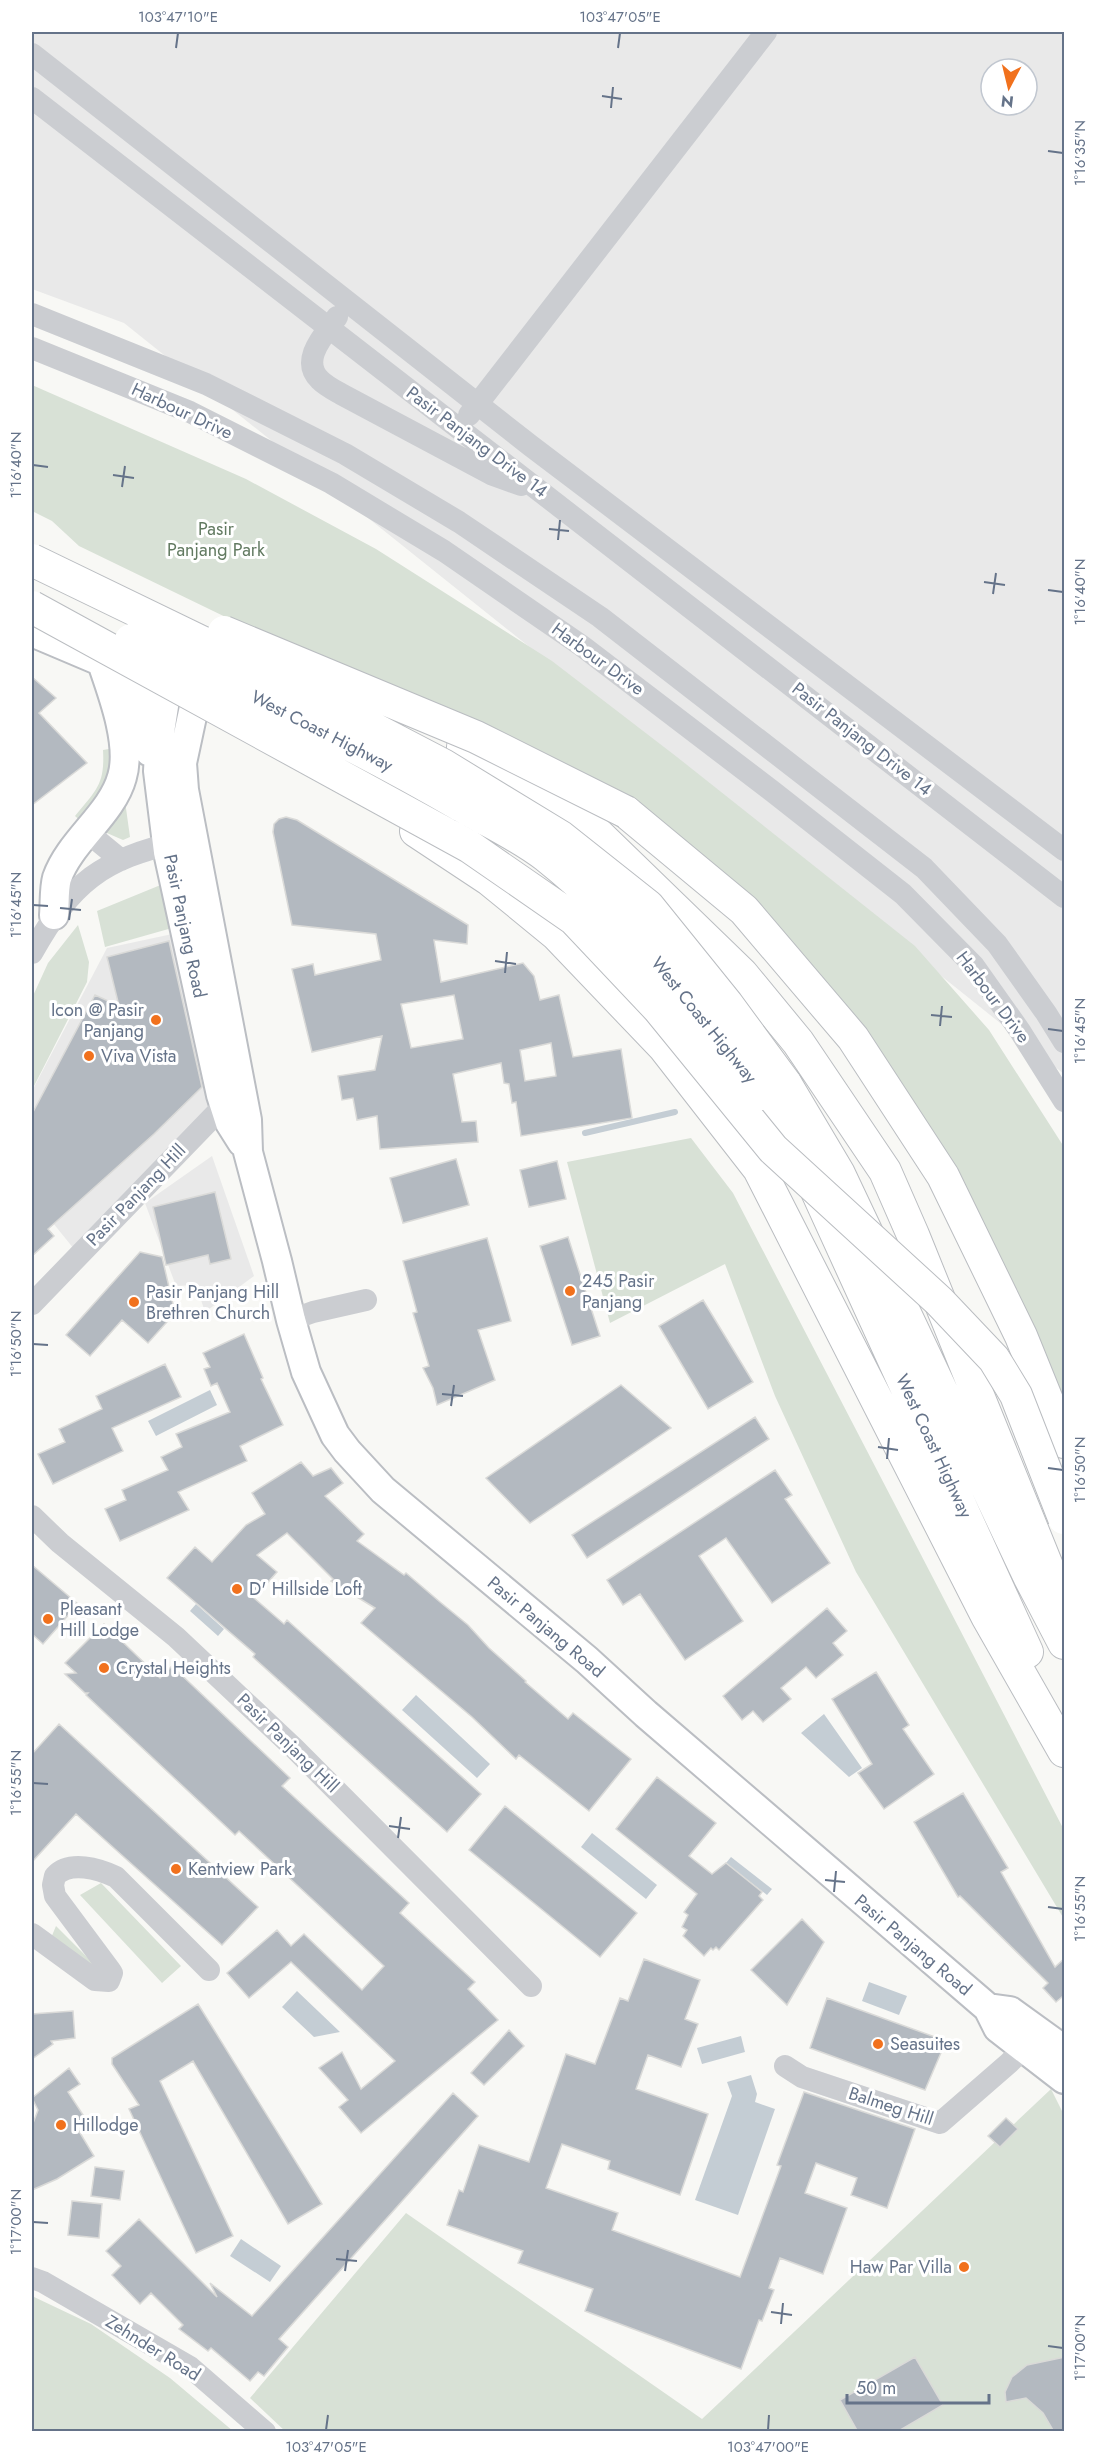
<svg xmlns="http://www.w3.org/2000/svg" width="1096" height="2463" font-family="Jost,sans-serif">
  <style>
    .built { fill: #e9e9e9; fill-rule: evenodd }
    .green { fill: #d8e1d6 }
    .water { fill: #c4cdd4 }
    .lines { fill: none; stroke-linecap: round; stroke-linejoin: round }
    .stream { stroke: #c4cdd4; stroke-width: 6 }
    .building { fill: #b3b9c0; stroke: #dadad8; stroke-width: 1.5; fill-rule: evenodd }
    .major-casing { stroke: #bbbec3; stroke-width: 32 }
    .highway-casing { stroke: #babdc1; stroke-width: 34 }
    .minor { stroke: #cbcdd1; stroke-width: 22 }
    .major { stroke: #fff; stroke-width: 28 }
    .highway { stroke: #fff; stroke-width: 32 }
    .highway-bridge-casing { stroke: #babdc1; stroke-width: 34; stroke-linecap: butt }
    .highway-bridge { stroke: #fff; stroke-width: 32 }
    .ticks { fill: none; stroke: #657389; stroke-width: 2 }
    .poi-dot { fill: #f1711d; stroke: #fff; stroke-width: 2 }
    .labels { text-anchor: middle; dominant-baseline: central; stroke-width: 6; stroke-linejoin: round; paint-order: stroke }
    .street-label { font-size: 18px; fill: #657389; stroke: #fff }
    .park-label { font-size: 18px; fill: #627a61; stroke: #fff }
    .poi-label { font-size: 18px; fill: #657389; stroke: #fff; text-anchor: start }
    .neatline { fill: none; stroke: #657389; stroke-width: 2 }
    .ticks-label { font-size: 15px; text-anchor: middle; fill: #657389 }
  </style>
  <rect width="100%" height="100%" fill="#f8f8f5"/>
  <path class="built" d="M32,32h1032v1042l-940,-751 -92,-34zM991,69h36v36h-36z
    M177,933l41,171 -144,145 -42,-52v-106l75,-143z
    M212,1156l42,120 -49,36 -9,-27 -20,1 -31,-83z"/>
  <path class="green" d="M32,385l214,94 130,70 176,112 125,96 238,189 74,84 75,117v270l-90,-210 -311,-378 -584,-283 -27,-25 -20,-10z
    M120,747l-34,79 -11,-10c21,-26 30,-31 28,-66z
    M124,794l6,43 -7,3 -23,-10z
    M163,884l9,44 -67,19 -8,-36z
    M78,925l11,37 -2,20 -55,108v-92l16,-35z
    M691,1138l42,55 331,637v89l-208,-347 -81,-176 -50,-132 -115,59 -43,-161z
    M101,1883l80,83 -19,17 -82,-88z
    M56,1926l47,47 -52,-35z
    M1051,2089l13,26v316l-778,1 -36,-34 156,-185 296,206z
    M32,2296l59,28 79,54 63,53h-201z"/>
  <path class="water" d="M210,1390l7,15 -61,31 -8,-15z
    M196,1604l28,25 -6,7 -28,-25z
    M416,1695l74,69 -13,14 -75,-68z
    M824,1714l38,54 -13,9 -48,-44z
    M592,1833l65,52 -11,14 -65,-52z
    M731,1857l41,32 -5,6 -41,-32z
    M869,1982l38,14 -8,19 -37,-14z
    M297,1991l43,41 -26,5 -32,-30z
    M741,2036l4,16 -43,12 -5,-16z
    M751,2075l6,19 -2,8 20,7 -37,106 -43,-15 37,-104 -5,-14z
    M241,2239l40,27 -11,16 -40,-26z"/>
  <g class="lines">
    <path class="stream" d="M585,1133l90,-21"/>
  </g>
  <path class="building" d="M32,677l24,21 -17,15 48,50 -55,42z
    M286,817l11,3 171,105 -1,19 -33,-4 7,42 82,-19 11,13 6,24 19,-5 14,62 48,-8 11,69 -111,18 -5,-34 -4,1 -3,-19 -5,-1 -3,-20 -48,11 9,48 14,-1 2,21 -98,7 -3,-33 -20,4 -4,-22 -11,2 -4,-24 37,-6 7,-34 -70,16 -20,-83 21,-5 2,11 66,-15 -5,-26 -84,-9 -19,-93 1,-8 5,-5zM454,995l9,44 -52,9 -10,-44zM551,1043l5,33 -31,5 -5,-31z
    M169,941l33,146 -48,47 -106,95 6,7 -22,20v-142l63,-119 24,11 -12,-49z
    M456,1159l13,46 -66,18 -13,-45z
    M557,1161l9,38 -37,8 -9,-37z
    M215,1192l16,67 -21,5 -2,-9 -42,10 -13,-58z
    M568,1237l32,99 -28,9 -32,-99z
    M487,1238l24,83 -33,9 17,50 -58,25 -4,-17 -10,-20 6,-2 -16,-53 4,-1 -14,-51z
    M140,1252l22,5 13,56 -27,30 -26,-23 -32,36 -24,-21z
    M703,1300l50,82 -45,27 -49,-83z
    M244,1334l19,44 -2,1 22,46 -43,21 7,15 -69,31 11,18 -69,31 -15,-32 21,-9 -4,-10 46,-20 -7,-13 21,-10 -6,-13 54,-22 -13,-29 -6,3 -7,-17 6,-2 -7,-14z
    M165,1364l16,33 -69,31 11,23 -70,33 -15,-30 27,-12 -6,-13 43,-20 -6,-13z
    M621,1385l50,43 -141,95 -44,-45z
    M755,1417l14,22 -182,119 -15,-23z
    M301,1462l12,14 18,-8 12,15 -18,13 39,38 -7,7 47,34 2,-2 34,29 28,23 21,23 37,33 -1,1 43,37 5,-6 58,46 -42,52 -70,-56 -3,4 -44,-42 -111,-94 14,-15 -44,-27 2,-2 -46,-46 -30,22 20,17 -23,26 30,26 3,-4 194,174 -34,38 -194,-175 2,-3 -88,-76 28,-31 17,15 34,-37 19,-11 -13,-21z
    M775,1470l17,25 -7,4 45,64 -58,40 -46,-65 -27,18 44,65 -58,39 -45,-66 -17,11 -16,-25z
    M32,1565l46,39 -35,40 -11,-10z
    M827,1608l20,23 -14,12 10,12 -27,23 -10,-11 -25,21 10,11 -28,23 -10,-11 -11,9 -19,-24z
    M104,1624l56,54 12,-12 118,112 -8,8 127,117 -9,10 75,69 -7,7 30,31 -137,113 -22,-26 9,-7 -29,-32 23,-16 19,37 34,-28 -104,-99 -42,36 -22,-25 50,-43 14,16 13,-12 58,56 22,-24 -145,-135 -4,4 -130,-122 -19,-18 2,-2h-3l-20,-19 11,-1 -11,-10z
    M876,1672l33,53 -6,4 31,45 -50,35 -26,-36 14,-9 -40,-65z
    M59,1724l199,183 -36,38 -146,-131 -44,48v-108z
    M657,1777l59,46 -27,33 23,18 14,-11 36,29 -3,4 4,4 -44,50 -3,-3 -3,3 -2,-2 -7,8 -21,-20 4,-6 -5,-3 6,-12 -4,-3 13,-18 -81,-65z
    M963,1793l45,75 -7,4 54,95 10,-9v42l-3,-3 -6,5 -13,-14 5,-5 -88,-87 -2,1 -44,-75z
    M505,1806l132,107 -37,44 -131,-107z
    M802,1919l22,23 -37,63 -36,-35z
    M644,1959l56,21 -15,39 13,5 -17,43 -33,-12 -12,34 72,25 -28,81 -72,-26 2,-8 -48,-17 -16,44 72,25 -6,17 128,47 41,-111 -4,-1 27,-73 111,37 -28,79 -36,-13 6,-17 -41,-15 -11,30 42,15 -24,66 -43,-16 -11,30 5,2 -12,31 -3,-1 -18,49 -156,-58 8,-22 -75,-26 5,-12 -76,-26 12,-35 4,2 16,-47 50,17 37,-108 29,10 25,-66 8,3z
    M827,1998l119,43 -21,49 -115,-42z
    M198,2004l124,200 -34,20 -95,-163 -33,20 73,155 -37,17 -67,-144 10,-4 -27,-41v-6z
    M73,2011l2,27 -24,3 2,3 -21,15v-45z
    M509,2030l15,16 -40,39 -13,-12z
    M69,2068l11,16 -12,8 19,29 -10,7 17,28 -37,23 -25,11v-64l6,-16 -6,-12z
    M453,2093l25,23 -199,223 9,8 -24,29 -6,-4 -8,9 -39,-33 -3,3 -29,-22 4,-4 -32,-32 -11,11 -28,-29 9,-9 -15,-15 33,-32 78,78 -7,-14 42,33z
    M1006,2118l12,11 -18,18 -12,-11z
    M95,2167l29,4 -4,29 -29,-4z
    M72,2201l30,3 -3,34 -31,-3z
    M915,2357l28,48 -46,27h-39l-18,-32z
    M1065,2357v75h-11l-11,-19 -17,-15 -20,4 -1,-10 7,-15 15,-12z"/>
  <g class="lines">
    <g class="major-casing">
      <path id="major" d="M32,632l85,36
        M188,669l-22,24 -6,39 -2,39 10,81 53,243 9,28 12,19
        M198,675l-4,32 -12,56 2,27 63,330 1,32 29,109 14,59 15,52 29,63 12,16 36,39 204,170 59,54 342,294 10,20 66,51
        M136,678l14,74
        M54,915c1,-12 0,-26 3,-37 13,-37 55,-64 65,-101 10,-33 -10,-85 -21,-117
        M988,2008l22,3 54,39"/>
    </g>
    <g class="highway-casing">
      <path id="highway" d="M463,747l20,9 98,62 161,156 56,68 87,129 28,64 151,373
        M626,812l118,98 109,128 90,138 78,160 43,106
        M416,831l74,49 66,54 108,113 95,122 228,447 77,135
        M785,1083l54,91 190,402 35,67
        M763,1094l52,93 212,465"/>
    </g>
    <path class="minor" d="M32,54l499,392 533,404
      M32,98l1032,799
      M32,314l174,70 139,70 114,68 141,95 324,251 73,76 49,69 18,29
      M337,317c-12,17 -38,43 -17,63 6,6 14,10 21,14l152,81 28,10
      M32,348l158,64 141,71 113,68 138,95 190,145 131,103 71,72 46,65 44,70
      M469,415l297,-383
      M87,832l34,28
      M32,953c41,-72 68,-93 149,-112
      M32,1304l203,-210
      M291,1320l22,-8 53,-12
      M32,1516l28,27 116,94 119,112 236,237
      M32,1934l63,46 14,1 3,-8 -2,-3 -55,-74 -2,-11 2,-9c15,-16 44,-7 61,1l93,93
      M785,2066l17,11 138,46 69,-60 25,-25
      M32,2278l11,4 147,85 75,65"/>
    <use href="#major" class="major"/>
    <use href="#highway" class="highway"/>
    <g class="highway-bridge-casing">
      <path id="highway-bridge" d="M32,560l252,122 159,83 118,72 87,69 79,98 58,79
        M32,607l438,240 104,72 84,89 115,141 166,152 55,58 22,36 48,123
        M224,632l252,105 150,75
        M131,640c112,51 223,103 329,165 28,16 62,32 86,51 85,68 153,151 217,238"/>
    </g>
    <use href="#highway-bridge" class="highway-bridge"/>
  </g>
  <path class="ticks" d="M176,48l2,-15M618,48l2,-15M602,96l20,3M611,108l2,-21M1048,151l15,2M33,465l15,2M113,475l21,3M122,487l3,-21M549,529l20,2M558,540l2,-20M984,582l21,3M1048,590l15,2M993,594l3,-21M33,905l15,1M60,908l21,2M69,920l3,-21M495,961l21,3M505,973l2,-21M931,1015l21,2M940,1026l2,-20M1048,1029l15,2M33,1344l15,1M442,1394l21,2M451,1406l3,-21M878,1447l20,3M887,1459l2,-21M1048,1468l15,2M33,1783l15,1M389,1826l21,3M398,1838l3,-21M825,1880l20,2M834,1892l2,-21M1048,1907l15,2M33,2222l15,1M336,2259l21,2M345,2271l3,-21M771,2312l21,3M781,2324l2,-21M1048,2346l15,2M326,2430l2,-15M768,2430l1,-15"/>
  <g class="poi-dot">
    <circle cx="156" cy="1020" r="6"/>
    <circle cx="89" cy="1056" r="6"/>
    <circle cx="570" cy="1291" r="6"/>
    <circle cx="134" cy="1302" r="6"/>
    <circle cx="237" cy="1589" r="6"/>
    <circle cx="48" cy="1619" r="6"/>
    <circle cx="104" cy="1668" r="6"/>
    <circle cx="176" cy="1869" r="6"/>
    <circle cx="878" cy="2044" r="6"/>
    <circle cx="61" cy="2125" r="6"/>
    <circle cx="964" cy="2267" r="6"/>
  </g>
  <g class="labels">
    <g class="street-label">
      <text transform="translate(182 411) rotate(25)">Harbour Drive</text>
      <text transform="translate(477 442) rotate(37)">Pasir Panjang Drive 14</text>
      <text transform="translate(598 659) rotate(36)">Harbour Drive</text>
      <text transform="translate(322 731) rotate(27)">West Coast Highway</text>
      <text transform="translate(862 739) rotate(38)">Pasir Panjang Drive 14</text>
      <text transform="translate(185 926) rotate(78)">Pasir Panjang Road</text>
      <text transform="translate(993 997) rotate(53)">Harbour Drive</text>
      <text transform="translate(704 1020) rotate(51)">West Coast Highway</text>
      <text transform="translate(136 1195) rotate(-46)">Pasir Panjang Hill</text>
      <text transform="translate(934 1446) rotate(65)">West Coast Highway</text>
      <text transform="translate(546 1627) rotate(40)">Pasir Panjang Road</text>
      <text transform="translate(288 1743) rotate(44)">Pasir Panjang Hill</text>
      <text transform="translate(913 1945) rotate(40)">Pasir Panjang Road</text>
      <text transform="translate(891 2106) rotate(18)">Balmeg Hill</text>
      <text transform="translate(153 2348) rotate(32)">Zehnder Road</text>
    </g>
    <g class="park-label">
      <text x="216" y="529">Pasir<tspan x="216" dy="21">Panjang Park</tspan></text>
    </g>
    <g class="poi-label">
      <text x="144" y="1010" text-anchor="end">Icon @ Pasir<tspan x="144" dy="21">Panjang</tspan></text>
      <text x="101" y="1056">Viva Vista</text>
      <text x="582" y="1281">245 Pasir<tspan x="582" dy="21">Panjang</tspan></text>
      <text x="146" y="1292">Pasir Panjang Hill<tspan x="146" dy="21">Brethren Church</tspan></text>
      <text x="249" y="1589">D' Hillside Loft</text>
      <text x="60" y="1609">Pleasant<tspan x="60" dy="21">Hill Lodge</tspan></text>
      <text x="116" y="1668">Crystal Heights</text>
      <text x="188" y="1869">Kentview Park</text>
      <text x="890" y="2044">Seasuites</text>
      <text x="73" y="2125">Hillodge</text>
      <text x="952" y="2267" text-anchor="end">Haw Par Villa</text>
    </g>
  </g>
  <rect width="1096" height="2463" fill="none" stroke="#ffffff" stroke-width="66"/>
  <g transform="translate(1009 87) rotate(187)"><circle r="28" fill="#ffffff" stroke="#c1c7d0" stroke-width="1.5"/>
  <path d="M0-4.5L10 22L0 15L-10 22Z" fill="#f1711d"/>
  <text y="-9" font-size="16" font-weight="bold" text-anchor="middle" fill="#657389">N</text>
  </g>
  <path d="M847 2394v9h142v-9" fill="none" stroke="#657389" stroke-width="3"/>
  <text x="856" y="2394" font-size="18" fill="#657389" stroke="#ffffff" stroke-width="4.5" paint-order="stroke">50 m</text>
  <rect x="33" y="33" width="1030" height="2397" class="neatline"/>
  <g class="ticks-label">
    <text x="178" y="22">103°47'10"E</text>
    <text x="620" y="22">103°47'05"E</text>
    <text transform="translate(1080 153) rotate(-90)" y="5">1°16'35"N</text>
    <text transform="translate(16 465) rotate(-90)" y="5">1°16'40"N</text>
    <text transform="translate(1080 592) rotate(-90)" y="5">1°16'40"N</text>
    <text transform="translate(16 905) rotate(-90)" y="5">1°16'45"N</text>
    <text transform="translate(1080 1031) rotate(-90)" y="5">1°16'45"N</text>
    <text transform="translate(16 1344) rotate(-90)" y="5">1°16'50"N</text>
    <text transform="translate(1080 1470) rotate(-90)" y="5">1°16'50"N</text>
    <text transform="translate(16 1783) rotate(-90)" y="5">1°16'55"N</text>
    <text transform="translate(1080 1909) rotate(-90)" y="5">1°16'55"N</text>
    <text transform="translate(16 2222) rotate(-90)" y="5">1°17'00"N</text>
    <text transform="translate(1080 2348) rotate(-90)" y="5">1°17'00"N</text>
    <text x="326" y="2452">103°47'05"E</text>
    <text x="768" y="2452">103°47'00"E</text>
  </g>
</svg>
